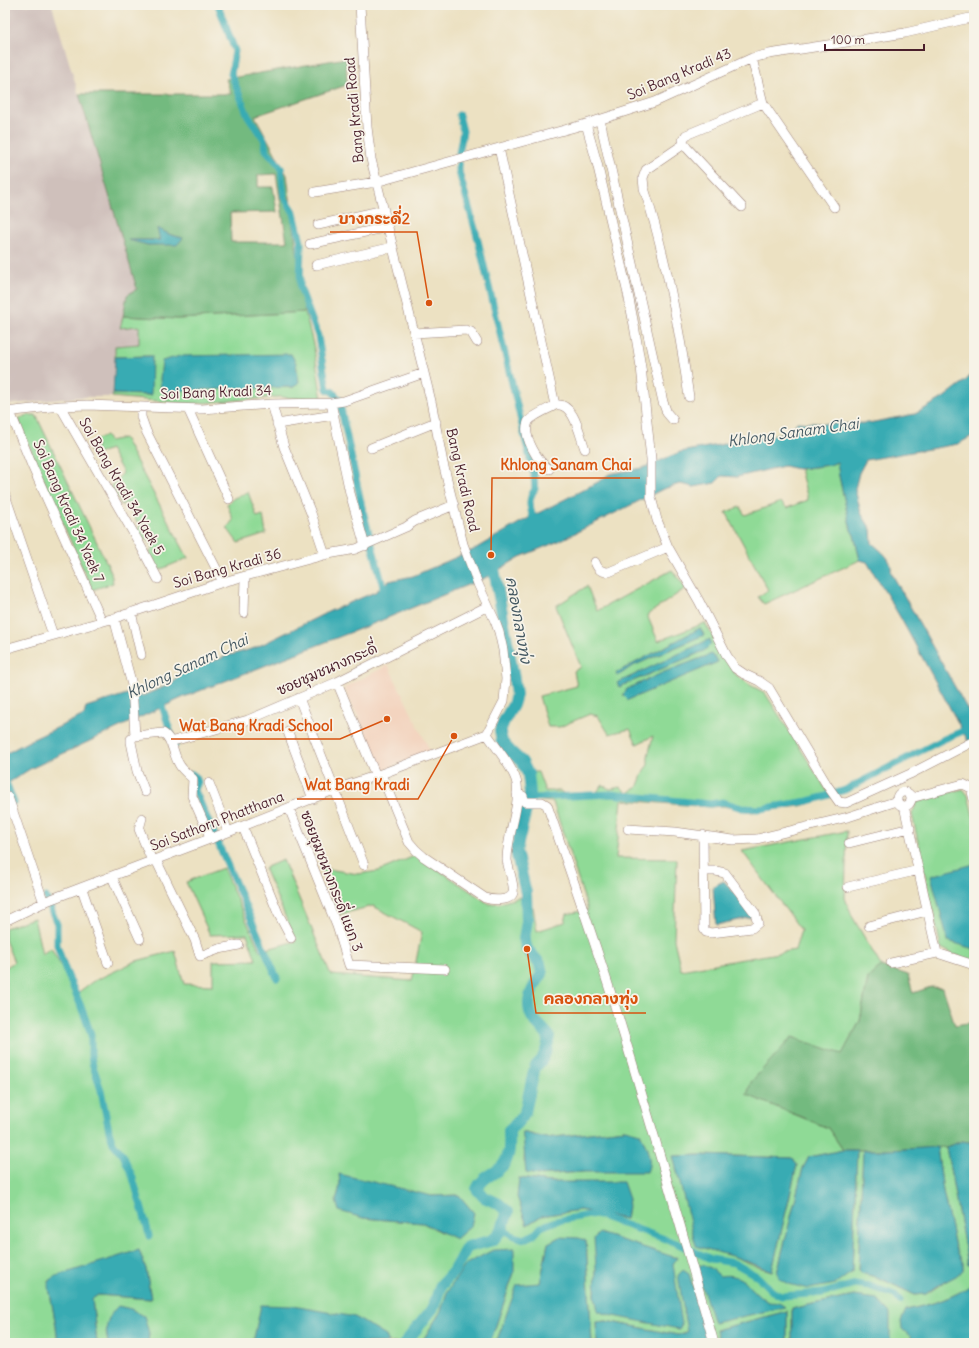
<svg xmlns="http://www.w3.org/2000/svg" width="979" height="1348" font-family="Delius,'Playpen Sans Thai',sans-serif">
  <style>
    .built { fill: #f3d4bf }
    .industrial { fill: #cfc0bb }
    .green { fill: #8fda96; stroke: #6c7c60; fill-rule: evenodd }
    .forest { fill: #73ba7f; stroke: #5e6c55; fill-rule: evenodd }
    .water { fill: #39abb3; stroke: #42656f }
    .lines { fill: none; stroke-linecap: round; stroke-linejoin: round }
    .canal { stroke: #39abb3; stroke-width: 7 }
    .river { stroke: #39abb3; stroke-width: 12 }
    .minor-casing { stroke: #9b8076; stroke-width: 10 }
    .minor { stroke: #fff; stroke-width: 9 }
    .labels { text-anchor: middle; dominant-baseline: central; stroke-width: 3.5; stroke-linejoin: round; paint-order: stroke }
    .street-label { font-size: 14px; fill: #4a1f2b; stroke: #f7f3e8 }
    .water-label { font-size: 15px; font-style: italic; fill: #435761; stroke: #f7f3e8 }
    .leader { fill: none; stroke: #d8530f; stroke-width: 1.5 }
    .callout-dot { fill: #d8530f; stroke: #f7f3e8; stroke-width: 1.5 }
    .callout-label { font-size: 15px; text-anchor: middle; font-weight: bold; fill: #d8530f; stroke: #f7f3e8; stroke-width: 3.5; stroke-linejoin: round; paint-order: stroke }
  </style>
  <rect width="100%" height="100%" fill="#f7f3e8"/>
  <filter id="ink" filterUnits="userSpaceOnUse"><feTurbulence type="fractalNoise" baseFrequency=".025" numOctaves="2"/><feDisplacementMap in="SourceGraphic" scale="8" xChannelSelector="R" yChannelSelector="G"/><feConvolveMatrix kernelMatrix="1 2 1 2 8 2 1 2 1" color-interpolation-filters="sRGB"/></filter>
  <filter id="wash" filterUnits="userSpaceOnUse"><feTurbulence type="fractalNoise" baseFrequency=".012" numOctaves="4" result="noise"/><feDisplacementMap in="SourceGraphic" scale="16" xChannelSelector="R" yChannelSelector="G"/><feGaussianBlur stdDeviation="0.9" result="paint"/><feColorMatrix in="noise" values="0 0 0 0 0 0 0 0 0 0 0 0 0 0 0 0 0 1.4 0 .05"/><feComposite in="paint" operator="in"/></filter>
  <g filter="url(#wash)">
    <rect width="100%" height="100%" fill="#ece1c2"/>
    <path class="built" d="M388,665l42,86 -46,19 -40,-82z"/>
    <path class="industrial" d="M5,5h47l85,285 -10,5 -7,32 19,-1v18l-24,2 -3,51h-33l-74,8z"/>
    <path class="green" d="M305,312l9,36 8,52 -43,-3 -89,7 -78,-7 1,-3 37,1 1,-39 -36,1v-11l24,-2v-18l-19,2 3,-12 55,3zM294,387l-129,4 -4,-2z
      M30,415h6l75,157 2,11 -21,7 -69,-158 -4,-13z
      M106,436l3,5 15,-3 64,120 -29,12 -10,-18 4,-3 -4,-9 -8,-1 -4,-9 3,-3 -14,-24 -4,2 -11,-19 12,-13 -13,-24 -17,7 -4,-6 8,-3 -3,-7z
      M838,462l1,14 12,54 3,5 6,25 -96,44 -6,-7 10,-7 -42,-78 14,-5 5,8 36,-13 6,6 21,-8 -8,-31 29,-4z
      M248,492l9,25 6,-2 3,19 -28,9 -11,-15 6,-8 -6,-16 7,-6z
      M672,570l14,18 -39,27 11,26 47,-18 30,51 15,11 15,8 66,104 -30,9 -49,6 -29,-6 -13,1 -88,-7 -6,58 61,1 -3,81 7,30 114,-20 6,-20 -59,-79 105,-20 -2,67 7,18 29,50 -13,12 -8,43 -18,34 -50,-18 -44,58 80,33 15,22 -34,7 -6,11 -26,105 75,-1 5,-122h6l-5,120 3,3 18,5 36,17 11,-1 37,-24v-7l-8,-16 -12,-56 -6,-44h9l22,117 6,1v18c-21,16 -43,21 -68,27l6,33h-22l-1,-12 -35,-35c-21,5 -42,7 -62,13v34h-5v-32l-71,19 4,13h-10l-21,-69 -4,40 2,17 -9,4 -72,-14 -10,1 1,21h-5l-6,-102 -38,2 -8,41 -39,45 -5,14h-6l24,-70 -67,19 -6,19 -20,32h-32l-3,-7 -124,-31 -9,38h-105l1,-10 -43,-2 2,12h-11l-5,-44 6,-4 53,4 -5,-30 -7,-19 -91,31 8,45 2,17h-53v-375l9,-6 -9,-22v-12l29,-10 8,36 9,-6 25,46 16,-12 44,-21 39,-10 9,33 29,1v-24l43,-1 -9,-26 -37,1 -24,-53 37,-14 37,83 36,-10 -32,-73 19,-8 48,115 81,6 10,-49 -49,-26 -36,9 -15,-47 36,6 21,-3 38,-16 72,49 12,-1 19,-6 4,10h9l4,24 28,-9 2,-8 21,-4 -35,-108 -21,-2 1,-8 -2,-20h7l7,19h15l6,4 30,-2 6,-8 8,4 11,-2 6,6 10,-5 7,-18 4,-5v-9l5,-20 -16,8 -7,-15 -21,5 -11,-18 -8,-2 -19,8 -11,5h-12l-9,-31 38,-10 -3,-15 7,-4 -25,-61 31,-20 10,25zM625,1129l-42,43 -45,3 -14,-13 1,-19 -2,-11 23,6zM701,1155l92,3 4,7 -25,106 -14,-4 -23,-10 -39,-12 -22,-89zM519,1178l31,4 79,17 -3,20 -46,-9 -39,6 -14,9 -3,-8zM340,1186l92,10 27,-1 -17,38 -19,-10 -60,-5 -27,-17zM677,1257l-4,6 -78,33 1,-28z
      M963,789l5,6 6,24v142l-21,-7 -12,-6 -29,-134 5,-12z"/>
    <path class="forest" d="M346,58l1,27 -92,31 32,59 18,137 -127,7 -55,-3 4,-21 10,-6 -58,-195h152l-5,-15zM276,174l11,68h-56l-1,-29 47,-1 -4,-25h-15v-12zM157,229l14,6 12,3 -35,7 -17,-5h30z
      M881,966l27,9 5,18 18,-6 12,1 12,37 19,-3v121l-12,-2 -16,6 -56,3h-47l-15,-22 -81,-33 4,-13 41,-45 50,17 18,-33 8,-43z"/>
    <path class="water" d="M157,228l14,7 12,3 -6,7h-29l-20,-5h32z
      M291,354l5,9 3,19 -5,5 -129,4 -4,-2 -1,-10 2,-18 18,-5z
      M152,356l-1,39 -38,-1 2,-37z
      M974,372v63l-16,9 -92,16 -7,13 -4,16 6,24 10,16 1,14c9,8 21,16 19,29l83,149v31l-74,-135 -33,-55 -7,-2 -6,-25 -3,-5 -12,-54 -2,-14 -7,3 -32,4 -14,-3 -47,11 -15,-1 -7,7 -21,4 -14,-3 -17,5 -104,52 -39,16 -33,20 -112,46 -191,74 -154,72 -25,16v-31l26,-14 53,-25 2,-8 41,-13 15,2 31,-13 8,-10 46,-17 28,-8 75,-37 45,-19 14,-11 24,-5 60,-26 46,-27 79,-41 11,-8 34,-6 37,-16 110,-20 7,-10 34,2 38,-1 46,-9 28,-16 22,-17z
      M700,628l4,7 -73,32 -13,9 -2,-3z
      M710,639l1,5 -7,7 -85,36 -2,-4z
      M712,654l6,8 -90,38 -5,-5 4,-6 37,-17z
      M974,864v85l-26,-8 -17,-65z
      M724,881l24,28 4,8 -36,8 -3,-38 2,-2z
      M625,1129l15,4c6,13 13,26 7,39h-64l-45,3 -12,-2c-2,-14 -1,-27 -4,-41l24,6z
      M962,1141l12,2v122h-6l-22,-118z
      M937,1147l6,44 12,56 8,16v7l-7,6 -21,11 -9,7 -11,1 -36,-17 -18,-5 -3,-3 5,-120h27z
      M843,1150h14l-5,122 -16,12 -28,5 -19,-5 -9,-5 -3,-6 26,-105 6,-11z
      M701,1155l92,3 4,7 -25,106 -37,-14 -39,-11 -23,-90z
      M339,1174l93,22 27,-1 15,18 -3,13 -15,13 -33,-16 -60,-5 -24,-7 -3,-10 4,-15z
      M519,1178l31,4h73l6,17 -3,20 -46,-9 -39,6 -14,9 -10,-28z
      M599,1233l78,25 -4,6 9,60 -3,5 -70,-14 -11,-4 -3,-15 1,-28 -2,-30z
      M559,1237l20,1 7,3 6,102h-96l21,-58 23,-2 8,-40z
      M514,1249v24l-24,70h-69l20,-32 6,-19 19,-28 27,-14z
      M139,1250l7,19 5,30 -53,-4 -6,4 5,44h-39l-2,-17 -8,-44 8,-6z
      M703,1265l8,3 9,8c24,-4 28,12 45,24 6,5 11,-1 20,7l-71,16 -19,-57z
      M683,1270l6,4 21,69h-113l-1,-21 10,-1 72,14 9,-3 -9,-57z
      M974,1283v60h-62l-1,-6 -9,-8 -1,-8 5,-11c26,-6 46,-11 68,-27z
      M854,1296l23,3 13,14v30h-98v-34c20,-6 41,-8 62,-13z
      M261,1305l32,1 62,11 31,19 3,7h-136z
      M118,1306l13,3 13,7 5,17 -1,10h-40c-3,-16 -2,-25 10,-37z
      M787,1311v32h-67l-4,-13z"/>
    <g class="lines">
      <path class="canal" d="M218,5l17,46 -4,23 17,42 16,23 2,11 15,17 3,30 10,16 7,29 -1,45 18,49 9,53 6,3 6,7 23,108 23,87
        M459,115l4,16 -4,22
        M459,164v8l18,64 57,240 1,13c-9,12 -4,22 0,35
        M160,700l15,45
        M192,774l4,3 2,5 -3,8 2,5 80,183
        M5,780l9,22
        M533,798l78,-4 99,10 13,-2 19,6 18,1 48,-8 15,-4 22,-7 99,-51 26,-11
        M46,897l11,27v21l7,21 16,38 11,30v22l2,10 8,24 8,41 4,12 10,12 10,23 14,49 2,9
        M502,1229l10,6 12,4 11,-5 6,-7 15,-6 39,-7 81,29 35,16 23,4 23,13 15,15 9,5 42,-3 32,-9 14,2 26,9 5,6"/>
      <path class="river" d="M405,1343l28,-35 8,-23 12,-13 14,-25 26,-7 9,-11 6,-17 -9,-8 -15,-7 -7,-8c6,-14 19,-14 27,-25 7,-10 5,-23 5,-34l8,-7 8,-11 10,-45 7,-7 5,-12 2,-12c-5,-6 -10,-11 -15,-16 -11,-16 -2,-32 8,-46l-2,-10 -13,-15 -3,-10 3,-18 -1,-28 -10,-42 14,-58 -2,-19 -6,-12 -10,-9 -10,-11 -2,-11 4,-10 9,-16 3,-10 -2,-16 -22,-121"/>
    </g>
  </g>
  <g filter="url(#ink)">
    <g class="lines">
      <g class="minor-casing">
        <path id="minor" d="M360,5l7,122 4,32 60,242 12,62 20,81 15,40 17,37 4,11 4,18 3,29 -2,22 -17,33c8,12 28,36 30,50 3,25 -10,50 -10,76 1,8 8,26 6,33 -3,9 -22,7 -28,5l-61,-41 -8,-7 -7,-8 -28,-68
          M752,58l11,45 71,104
          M600,120l63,282 4,11 6,7
          M586,124l11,39 31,131 6,31 7,42 10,92v38l6,23 11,27 31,54 28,55 8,12 9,6 15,7 10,7 58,97 12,17 7,1 64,-29 64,-33
          M684,144l-38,26 -3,8 1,10c22,68 35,138 45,209
          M499,148l56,257c19,-4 25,31 30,44
          M315,192l61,-10 210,-58 69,-22 97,-44 17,-4 136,-21 69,-16
          M742,207l-55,-59 -3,-4 -1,-4 3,-5 77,-32
          M318,225l66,-15
          M310,244l78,-17
          M316,265l77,-18
          M414,333l52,-3 5,2 6,10
          M331,403l19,90 15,53
          M272,404l12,43 27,66 14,42
          M60,406l78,135 20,38
          M141,407v10l5,14 77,151
          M188,409l41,90
          M5,412l55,-6 27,-1 115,4 70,-5 59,-1 13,-2 80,-28
          M10,412l23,56 69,153
          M277,424l57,-9
          M371,448l65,-26
          M549,469c-11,-7 -27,-33 -21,-47 3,-6 21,-13 27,-17
          M5,495l48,140
          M595,562c3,8 6,10 14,10l59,-25
          M131,612l10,43
          M244,613l1,-36
          M114,618l18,67 3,51 -4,3v3l6,29 8,21
          M5,649l113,-32 105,-35 105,-28 28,-5 50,-22 9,-6 39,-16
          M337,682l39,94
          M299,698l65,167
          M288,732l25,67
          M135,736l28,-3c10,6 10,21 16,31 3,6 9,10 14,15l-1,17 19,43
          M170,742l78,-22 89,-38 151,-76
          M209,783l19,49
          M897 799a7 7 0 1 1 14 0a7 7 0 1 1-14 0Z
          M517,793l6,3 2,6h17l5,3c26,74 52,148 75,224 32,104 62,209 92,314
          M8,797l36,106
          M911,798l52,-14 8,4 3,12
          M904,806l33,147
          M289,808l48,118 12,39 96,4
          M142,818l-3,11 13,32
          M243,827l35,86 13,25
          M628,829l47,3 58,8 24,-1 91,-22 49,-16
          M703,835l1,94 2,3 5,1 41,-5 6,-5 -3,-10 -30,-40 -9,-2h-13
          M849,843l61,-15
          M156,860l39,80 5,16 19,-7 20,-4
          M112,877l28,62
          M848,887l71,-17
          M82,889l26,74
          M5,921l44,-21 179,-68 108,-43 45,-15 106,-40
          M869,926l58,-15
          M891,963l46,-10 37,12"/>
      </g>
      <use href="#minor" class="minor"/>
    </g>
  </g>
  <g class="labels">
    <g class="street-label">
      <text transform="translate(679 74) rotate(-23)">Soi Bang Kradi 43</text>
      <text transform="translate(354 110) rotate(-95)">Bang Kradi Road</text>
      <text transform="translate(216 392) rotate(-2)">Soi Bang Kradi 34</text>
      <text transform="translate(463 480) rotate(77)">Bang Kradi Road</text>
      <text transform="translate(122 486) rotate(60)">Soi Bang Kradi 34 Yaek 5</text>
      <text transform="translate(69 511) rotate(66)">Soi Bang Kradi 34 Yaek 7</text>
      <text transform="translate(227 568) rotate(-16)">Soi Bang Kradi 36</text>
      <text transform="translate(327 669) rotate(-24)">ซอยชุมชนางกระดี่</text>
      <text transform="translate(217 821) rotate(-21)">Soi Sathorn Phatthana</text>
      <text transform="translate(332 881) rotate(69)">ซอยชุมชนางกระดี่ แยก 3</text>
    </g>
    <g class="water-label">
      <text transform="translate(793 432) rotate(-8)">Khlong Sanam Chai</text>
      <text transform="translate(519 620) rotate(80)">คลองกลางทุ่ง</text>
      <text transform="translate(187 666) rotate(-25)">Khlong Sanam Chai</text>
    </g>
  </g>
  <path class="leader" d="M429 303L417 232H330M491 555L492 478H640M387 719L340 739H171M454 736L418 799H297M527 949L536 1013H646"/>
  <g class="callout-dot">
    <circle cx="429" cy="303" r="4"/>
    <circle cx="491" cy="555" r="4"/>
    <circle cx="387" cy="719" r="4"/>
    <circle cx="454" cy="736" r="4"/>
    <circle cx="527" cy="949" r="4"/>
  </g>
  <g class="callout-label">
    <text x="374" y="224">บางกระดี่2</text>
    <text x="566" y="470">Khlong Sanam Chai</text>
    <text x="256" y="731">Wat Bang Kradi School</text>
    <text x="357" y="790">Wat Bang Kradi</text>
    <text x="591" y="1004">คลองกลางทุ่ง</text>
  </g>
  <rect width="979" height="1348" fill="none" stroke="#f7f3e8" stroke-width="20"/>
  <path d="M825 44v6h99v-6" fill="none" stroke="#4a1f2b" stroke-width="2"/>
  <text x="831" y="44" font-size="12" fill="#4a1f2b" stroke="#f7f3e8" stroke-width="3" paint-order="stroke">100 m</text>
</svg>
